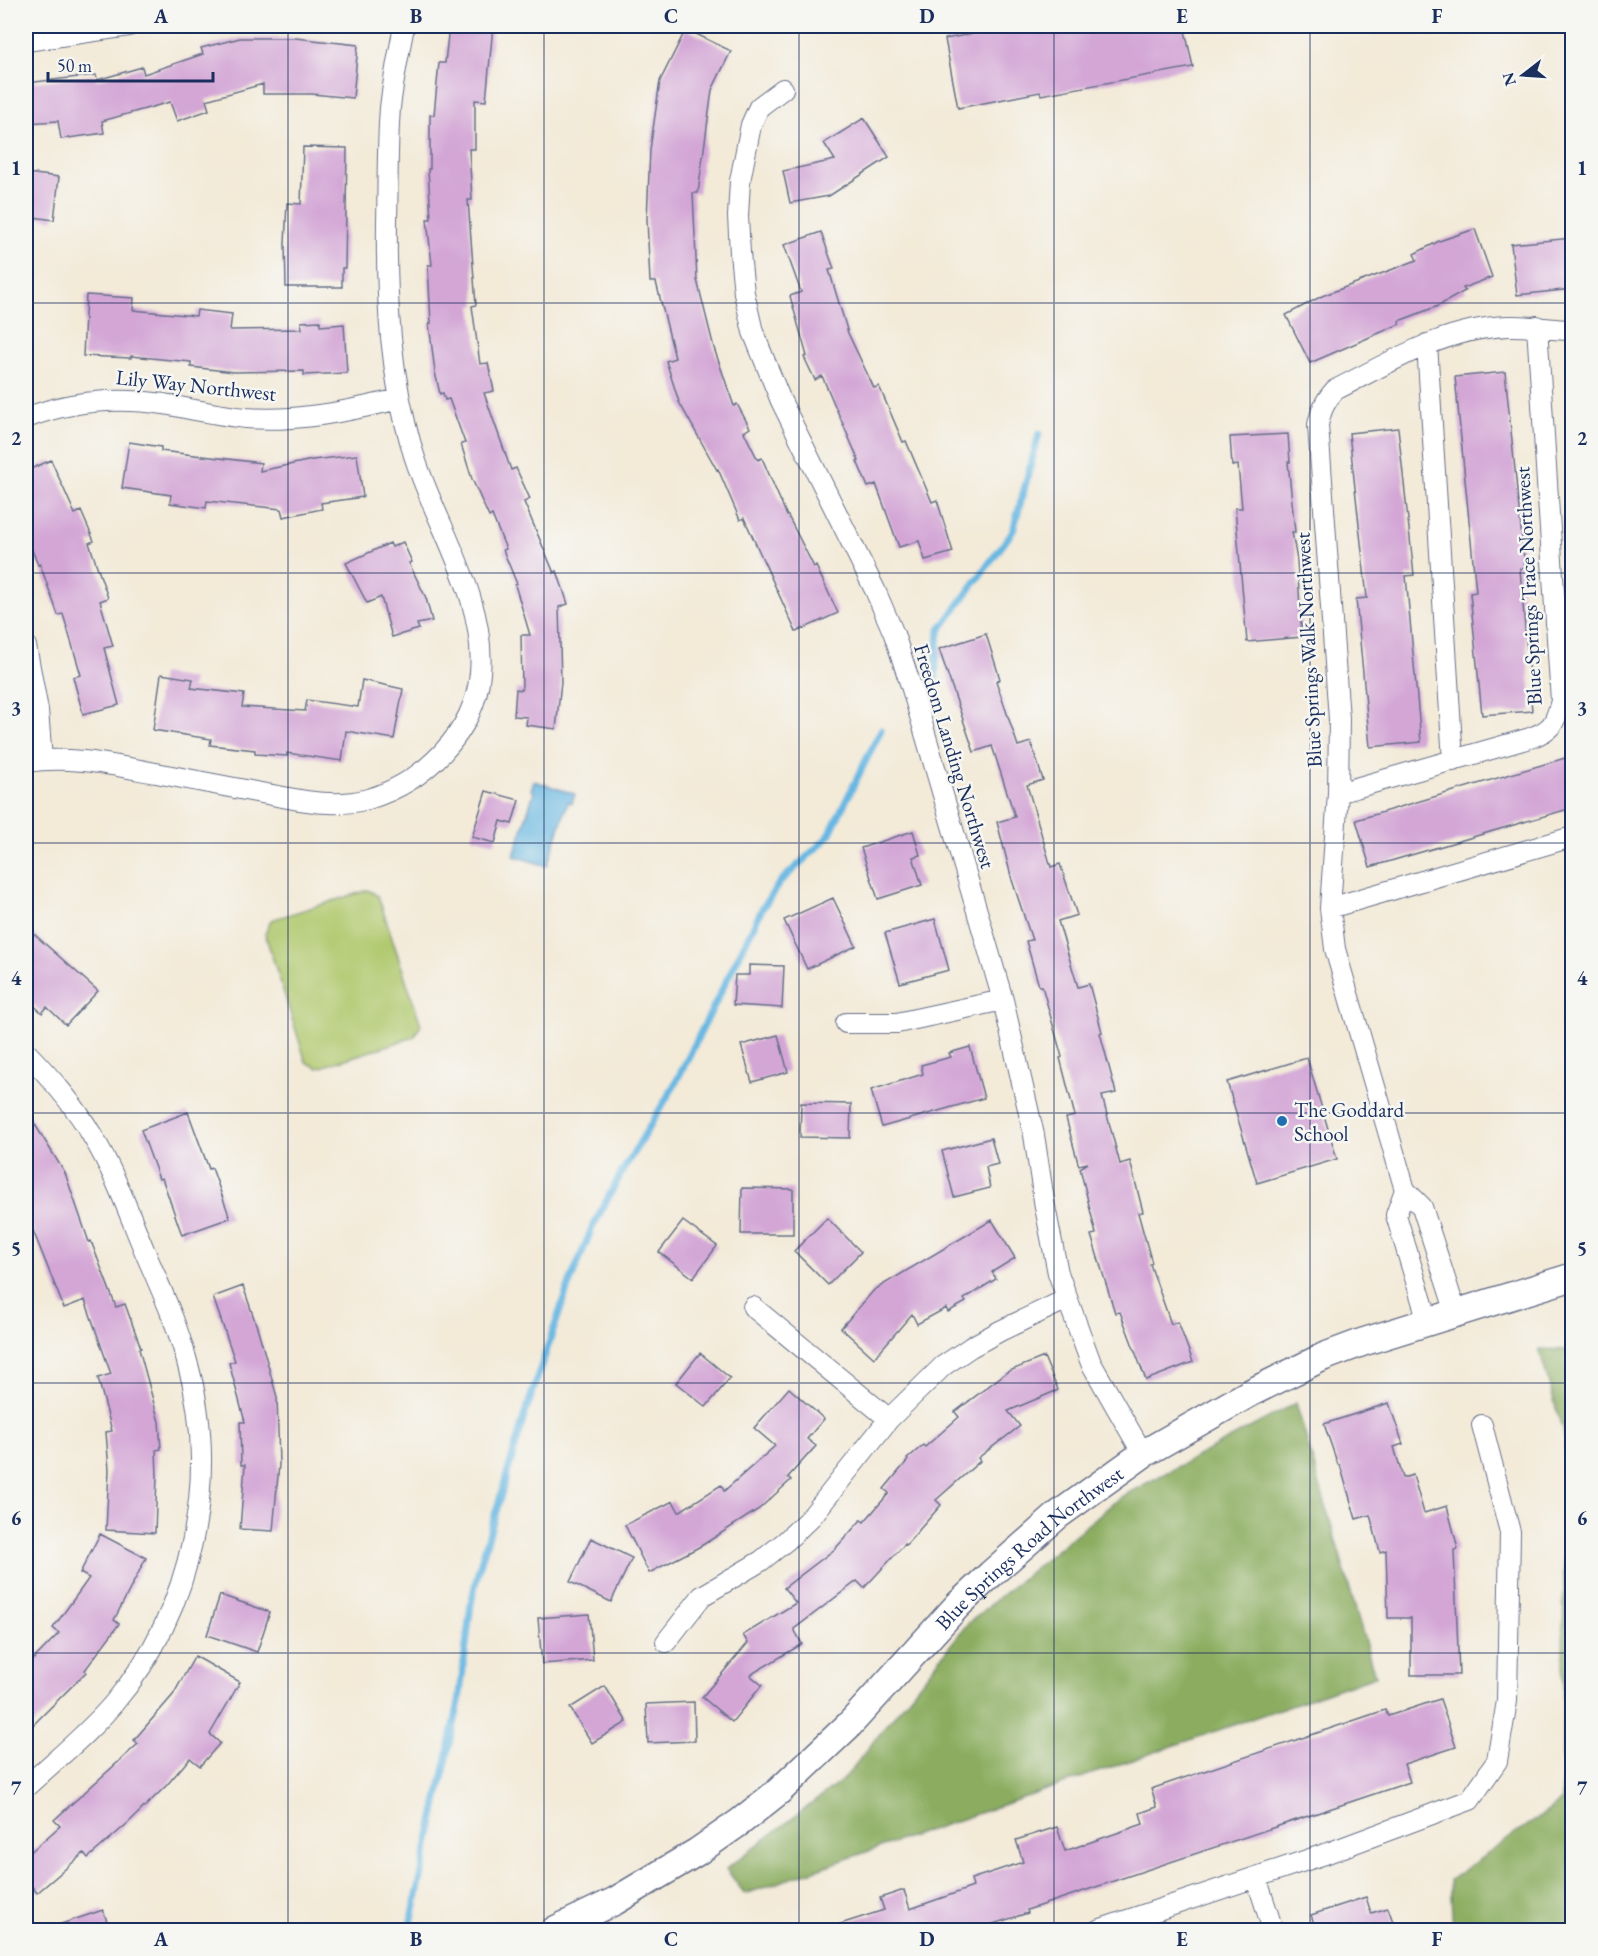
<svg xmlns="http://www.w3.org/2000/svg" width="1598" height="1956" font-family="'EB Garamond',serif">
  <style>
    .green { fill: #b0c96e; stroke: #667c66; stroke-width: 1.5 }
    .forest { fill: #8cad61; stroke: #546e60; stroke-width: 1.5 }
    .water { fill: #67b7e2; stroke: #4173a0; stroke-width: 1.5 }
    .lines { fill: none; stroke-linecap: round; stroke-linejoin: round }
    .stream { stroke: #67b7e2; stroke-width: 7 }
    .building { fill: #d3a6d6 }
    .street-casing { stroke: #677089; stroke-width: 22 }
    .secondary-casing { stroke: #677089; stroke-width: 30 }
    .street { stroke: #fff; stroke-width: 20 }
    .secondary { stroke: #fff; stroke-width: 27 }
    .grid { fill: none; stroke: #1b2f5e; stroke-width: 1.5; stroke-opacity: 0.55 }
    .poi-dot { fill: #1f6fb2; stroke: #f6f6f2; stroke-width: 2 }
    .labels { text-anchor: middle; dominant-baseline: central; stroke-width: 5; stroke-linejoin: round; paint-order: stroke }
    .street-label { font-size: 21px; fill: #1b2f5e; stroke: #f6f6f2 }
    .poi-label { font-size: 21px; fill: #1b2f5e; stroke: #f6f6f2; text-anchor: start }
    .neatline { fill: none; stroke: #1b2f5e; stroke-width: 2 }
    .grid-label { font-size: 20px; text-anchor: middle; font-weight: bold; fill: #1b2f5e }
  </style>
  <rect width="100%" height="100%" fill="#f6f6f2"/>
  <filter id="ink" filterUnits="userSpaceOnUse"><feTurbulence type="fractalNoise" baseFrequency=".0167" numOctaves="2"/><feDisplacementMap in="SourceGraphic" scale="12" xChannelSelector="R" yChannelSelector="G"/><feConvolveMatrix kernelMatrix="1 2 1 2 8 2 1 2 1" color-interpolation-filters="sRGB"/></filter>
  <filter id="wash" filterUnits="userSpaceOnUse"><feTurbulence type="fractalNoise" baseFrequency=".008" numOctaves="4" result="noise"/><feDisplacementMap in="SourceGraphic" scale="24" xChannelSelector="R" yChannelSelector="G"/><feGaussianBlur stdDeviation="1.35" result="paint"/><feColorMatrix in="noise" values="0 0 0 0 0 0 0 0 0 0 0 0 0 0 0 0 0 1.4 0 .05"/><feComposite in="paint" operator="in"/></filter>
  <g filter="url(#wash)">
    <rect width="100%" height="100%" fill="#f3ead8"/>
    <path class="green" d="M368,890l10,6 43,129 -7,12 -96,31 -12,-6 -41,-128 6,-14z"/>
    <path class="forest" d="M1539,1349l33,1v580h-119l-3,-50 112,-79 3,-362z
      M1296,1403l79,273 -630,218 -19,-25 118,-90 124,-156 153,-126z"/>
    <path class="water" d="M534,781l41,13 -3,9 -4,-1 -21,64 -33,-10 20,-64 -3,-2z"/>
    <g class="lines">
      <path class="stream" d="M935,680l4,-49 74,-100 26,-97
        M404,1930l6,-2 49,-226 12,-98 7,-32 47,-158 42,-124 25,-62 31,-58 51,-84 88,-177 18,-27 48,-45 53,-107"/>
    </g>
    <g id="blocks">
      <path class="building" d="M449,26h44l-7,75 -11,-1v49h-6l3,51h-4l8,105 -4,1 8,58 8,-1 6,28 -10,2 27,77 5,-2 14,31 -6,3 30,71 3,-2 11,33 -9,3 2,75 -5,47 -30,-4 1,-8 -13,-1 2,-27 6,1 -1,-55h9l-15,-50 2,-1 -14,-34 3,-1 -14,-34 -3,2 -17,-38 -11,-35 4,-1 -16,-44 -4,1 -2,-7 -3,1 -5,-22 -6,-48 2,-1 -3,-58h4l-5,-46h4l-3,-50h2v-54h4l5,-52h6z
        M1012,26h172l9,41 -152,28 -1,-3 -82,16 -13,-69z
        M686,29l45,22 -19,39 -14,103h-5l4,87 17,68 20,58 3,-2 13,24 -6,4 14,28 4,-2 25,58h1l26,51 2,-1 22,47 -42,19 -52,-114 -4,2 -22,-51 -1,1 -38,-68 -13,-41 9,-3 -19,-76h-6l-3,-63 3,-69 10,-69z
        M240,38h55l63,7 -5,53 -41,-4h-49v-10l-57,16 3,10 -32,11 -7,-19 -68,19 2,12 -43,6 -3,-18 -32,2v-40l70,-8 1,5 45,-13 2,7 59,-20 -2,-6z
        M864,118l25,39 -60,39 -39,7 -7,-32 52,-11 -11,-17z
        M303,147l44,1 -2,120h-3v19h-56l-1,-43 2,-41 14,1z
        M26,173l33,4 -5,43 -28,-4z
        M1475,229l17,48 -29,11 2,3 -27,15 -39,15 1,3 -90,39 -24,-48 36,-19 95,-36 -3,-6 25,-13z
        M821,232l13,37 -5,1 19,63 26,55 5,-2 24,56 3,-1 26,61 5,-2 16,52 -28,8 -6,-19 -20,6 -23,-63 -8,3 -11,-26h2l-37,-85 -7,4 -11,-23 3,-1 -17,-60 11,-4 -17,-47z
        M1572,238v51l-55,6 -6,-51z
        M86,295l48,3 -1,12 63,6 1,-6 35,4 -2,16 72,-1 -1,-7 19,-1v5l24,-2 3,49 -43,2v-4l-70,1 -43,-5v-5l-60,-6v2l-48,-2z
        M1505,372l20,196 -5,1 12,142 -50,4 -12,-122 6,-1 -21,-215z
        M1398,428l16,147 -8,1 15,166 -51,5 -14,-148 11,-1 -18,-165z
        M1288,434l2,28h-2l7,70h-3l5,28 5,77 -55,5 -12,-134h7l-4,-43 -6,1 -2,-29z
        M129,442l32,5v4l100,12 -1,8 52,-11 45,-5 6,42 -42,6 1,6 -39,8 -2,-8 -74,-8 -1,7 -36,-5 1,-8 -49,-7z
        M51,460l24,54 6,-3 13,30 -5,2 19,55 -8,3 13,45 -9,2 15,57 -36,9 -10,-37 8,-2 -18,-61 -5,1 -18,-51 -2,1 -12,-30v-64z
        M403,542l9,20 -3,1 17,35 6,23 -15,3 2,5 -27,8 -11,-40 -14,6 -21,-40 44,-20 2,4z
        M986,634l14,45 -4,2 22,65 13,-4 12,38 -16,5 24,82 9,-3 17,51 -19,6 20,66 11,-3 13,48 -2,1 16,60 -14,3 18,68 10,-3 13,51 -5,1 14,50 -2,1 21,60 7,-2 15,40 -47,18 -26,-68 -5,1 -24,-78 5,-1 -16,-66 8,-5 -9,2 -1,-2 -12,-45 9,-2 -15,-58 2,-1 -20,-71h-3l-13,-45 6,-1 -20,-60 -15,-58 18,-5 -23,-71 -18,6 -35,-103z
        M161,674l32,5 -2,9 53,6 -2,13 63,4 2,-11 51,7 4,-27 41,9 -9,50 -48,-8 -4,30 -55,-8v3l-32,-2v-4l-45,-5 1,-6 -58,-9z
        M1572,756v52l-202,59 -14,-47z
        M486,791l33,9 -7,24 -11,-3 -6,22 -23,-6z
        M913,831l7,24 -7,2 9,28 -44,14 -17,-51z
        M833,898l23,48 -49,23 -23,-49z
        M935,919l14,51 -49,13 -15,-50z
        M26,927l72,64 -32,34 -19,-18 -5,6 -16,-15z
        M749,965l35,1 -2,42 -49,-3 2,-30h14z
        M778,1035l10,37 -36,10 -11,-37z
        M970,1047l14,51 -102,29 -11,-37 52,-16 -2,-9 30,-8 -2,-4z
        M1307,1058l30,101 -80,24 -30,-101z
        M801,1103l50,1 -1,34 -50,-1z
        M26,1110l39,63 24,69 2,-1 25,66 9,-3 16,44 -2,1 20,73 2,27 -5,1 1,26 -2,57 -49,-3 3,-60 -3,-38 6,-1 -14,-53 13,-4 -26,-74 -21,8 -38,-95z
        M188,1112l21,57 3,-1 18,50 -48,17 -20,-57 -3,1 -18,-49z
        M991,1138l7,26 -12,3 4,21 -36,9 -12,-46z
        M742,1188l51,1v45h-52z
        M827,1218l34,34 -33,33 -34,-34z
        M992,1220l23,38 -23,14 4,7 -32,20 2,3 -18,10 -2,-4 -29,16 -5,-10 -38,44 -33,-30 33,-38z
        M683,1221l34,25 -24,32 -34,-26z
        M243,1286l15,44 19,67 2,67 -6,67 -33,-2 5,-64h-4l-1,-43h5l-16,-59 6,-2 -22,-64z
        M700,1353l30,25 -24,29 -30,-24z
        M1044,1357l14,33 -50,21 12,15 -42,32 2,3 -44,39 5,5 -35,40 -1,-1 -41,44 -7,-7 -63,48 8,15 -52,31 12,10 -30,37 -30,-25 46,-54 -5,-8 53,-32 -12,-15 51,-39 26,-29 3,2 25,-29 -5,-4 24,-29 -1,-1 16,-14 2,2 34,-30 -4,-5 52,-40z
        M789,1388l35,31 -17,20 9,7 -28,31 3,3 -32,29 -58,37 -52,27 -24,-48 48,-24 6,11 42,-27 3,6 51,-45 -21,-18z
        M1389,1403l14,41 -9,3 9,31 10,-3 11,38 23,-7 11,43 -4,1 5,125h-48v-57h-23l-2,-68 -6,2 -10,-37 -14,4 -16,-54h-2l-14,-41z
        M100,1534l46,24 -32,62 5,4 -34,46 1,2 -60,60v-65l33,-34 -6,-5 36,-50 -9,-5z
        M591,1538l41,20 -21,44 -41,-20z
        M220,1595l50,17 -13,40 -50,-17z
        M589,1614l4,46 -51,4 -4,-46z
        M195,1656l45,26 -30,52 10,9 -20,23 -10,-8 -24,28 -38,37 -40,35 -4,-5 -47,40 -11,-14v-23l34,-30 -6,-6 84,-76 -4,-4 39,-45z
        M605,1686l22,36 -35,21 -22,-35z
        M1440,1699l16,48 -52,17 6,18 -383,128 1,3 -55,17h-141l-1,-3 53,-17 -4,-12 24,-8 6,19 63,-22 -2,-8 52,-17 -7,-22 41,-13 8,24 78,-27 -3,-11 17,-6 -6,-18 234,-79 3,6z
        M694,1702l1,39 -47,2 -2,-39z
        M1366,1897l5,16 17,-5 8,22h-80l-5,-15z
        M103,1910l7,20h-57l-1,-3z"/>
    </g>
  </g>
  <g filter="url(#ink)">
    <use href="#blocks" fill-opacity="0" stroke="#677089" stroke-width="1.5"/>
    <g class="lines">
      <g class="street-casing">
        <path id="street" d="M26,41l103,-15
          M783,89l-24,18 -8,18 -11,56 -2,35 2,37 4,40 9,39 28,69 94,189 19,44 18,55 91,311 31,135 11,72 13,66 33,90 52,91
          M1427,344l26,417
          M26,418c45,-18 90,-21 138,-14 27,5 54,11 82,14 52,4 103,-7 153,-19
          M26,646l12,64 4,50
          M26,762c44,-7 86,3 130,11 35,7 70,13 105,20 35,6 71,16 107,6 55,-16 107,-66 112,-126 7,-76 -46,-150 -67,-221 -23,-76 -27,-152 -26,-231 1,-37 0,-75 3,-113 3,-28 9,-55 14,-82
          M1338,793l192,-55c22,-8 25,-14 31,-37l-24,-375
          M1330,908l242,-71
          M846,1023h51l106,-23
          M26,1052c25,26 49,53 67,85 22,36 36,77 52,115 15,35 31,69 41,106 35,117 7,252 -72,345 -26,31 -59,57 -88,84
          M1405,1190l-9,25 32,106
          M753,1307l136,112
          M1456,1313l-34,-106 -17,-17 -70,-241 -5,-41 8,-115 1,-74 -21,-294c3,-15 7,-24 17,-35 56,-28 109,-62 173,-64 22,-1 43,4 64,4
          M666,1642l36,-46 59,-35 25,-20 26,-25 77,-97 54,-53 28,-19 29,-16 67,-32
          M1256,1877l17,53
          M1098,1930l227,-76 145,-54 27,-39 10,-60 3,-169 -28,-107"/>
      </g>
      <g class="secondary-casing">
        <g id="secondary">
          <path id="s1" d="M555,1930l60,-29 82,-49 43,-30 39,-31 71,-67 108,-119 33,-31 67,-59 85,-61 107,-61 73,-36 40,-15 209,-65"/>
        </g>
      </g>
      <use href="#street" class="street"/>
      <use href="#secondary" class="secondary"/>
    </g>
  </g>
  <path class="grid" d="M288,26v1904M544,26v1904M799,26v1904M1054,26v1904M1310,26v1904M26,303h1546M26,573h1546M26,843h1546M26,1113h1546M26,1383h1546M26,1653h1546"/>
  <circle class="poi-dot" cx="1282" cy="1121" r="6"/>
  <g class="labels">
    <g class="street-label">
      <text transform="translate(196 385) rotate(6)">Lily Way Northwest</text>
      <text transform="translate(1528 586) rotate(-93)">Blue Springs Trace Northwest</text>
      <text transform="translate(1308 650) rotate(-93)">Blue Springs Walk Northwest</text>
      <text transform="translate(955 756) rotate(73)">Freedom Landing Northwest</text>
      <text stroke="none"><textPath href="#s1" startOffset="614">Blue Springs Road Northwest</textPath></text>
    </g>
    <g class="poi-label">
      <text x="1294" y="1109">The Goddard<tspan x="1294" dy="24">School</tspan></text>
    </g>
  </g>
  <rect width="1598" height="1956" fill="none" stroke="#f6f6f2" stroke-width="66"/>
  <g transform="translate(1523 75) rotate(253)" stroke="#f6f6f2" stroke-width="4.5" paint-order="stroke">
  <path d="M0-4.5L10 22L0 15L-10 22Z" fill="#1b2f5e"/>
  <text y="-9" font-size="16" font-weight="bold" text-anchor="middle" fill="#1b2f5e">N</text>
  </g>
  <path d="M48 72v9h165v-9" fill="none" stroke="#1b2f5e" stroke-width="3"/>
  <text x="57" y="72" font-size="18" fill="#1b2f5e" stroke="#f6f6f2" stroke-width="4.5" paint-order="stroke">50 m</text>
  <rect x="33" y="33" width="1532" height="1890" class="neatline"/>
  <g class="grid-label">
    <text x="161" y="23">A</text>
    <text x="416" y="23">B</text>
    <text x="671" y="23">C</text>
    <text x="927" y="23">D</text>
    <text x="1182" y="23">E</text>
    <text x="1437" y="23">F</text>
    <text x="16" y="175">1</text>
    <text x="1582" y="175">1</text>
    <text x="16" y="445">2</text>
    <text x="1582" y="445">2</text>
    <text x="16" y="715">3</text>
    <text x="1582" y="715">3</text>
    <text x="16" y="985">4</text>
    <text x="1582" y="985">4</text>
    <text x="16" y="1255">5</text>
    <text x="1582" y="1255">5</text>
    <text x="16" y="1525">6</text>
    <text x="1582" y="1525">6</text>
    <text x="16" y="1795">7</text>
    <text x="1582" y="1795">7</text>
    <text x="161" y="1946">A</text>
    <text x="416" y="1946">B</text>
    <text x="671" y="1946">C</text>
    <text x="927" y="1946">D</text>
    <text x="1182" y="1946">E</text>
    <text x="1437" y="1946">F</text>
  </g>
</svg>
